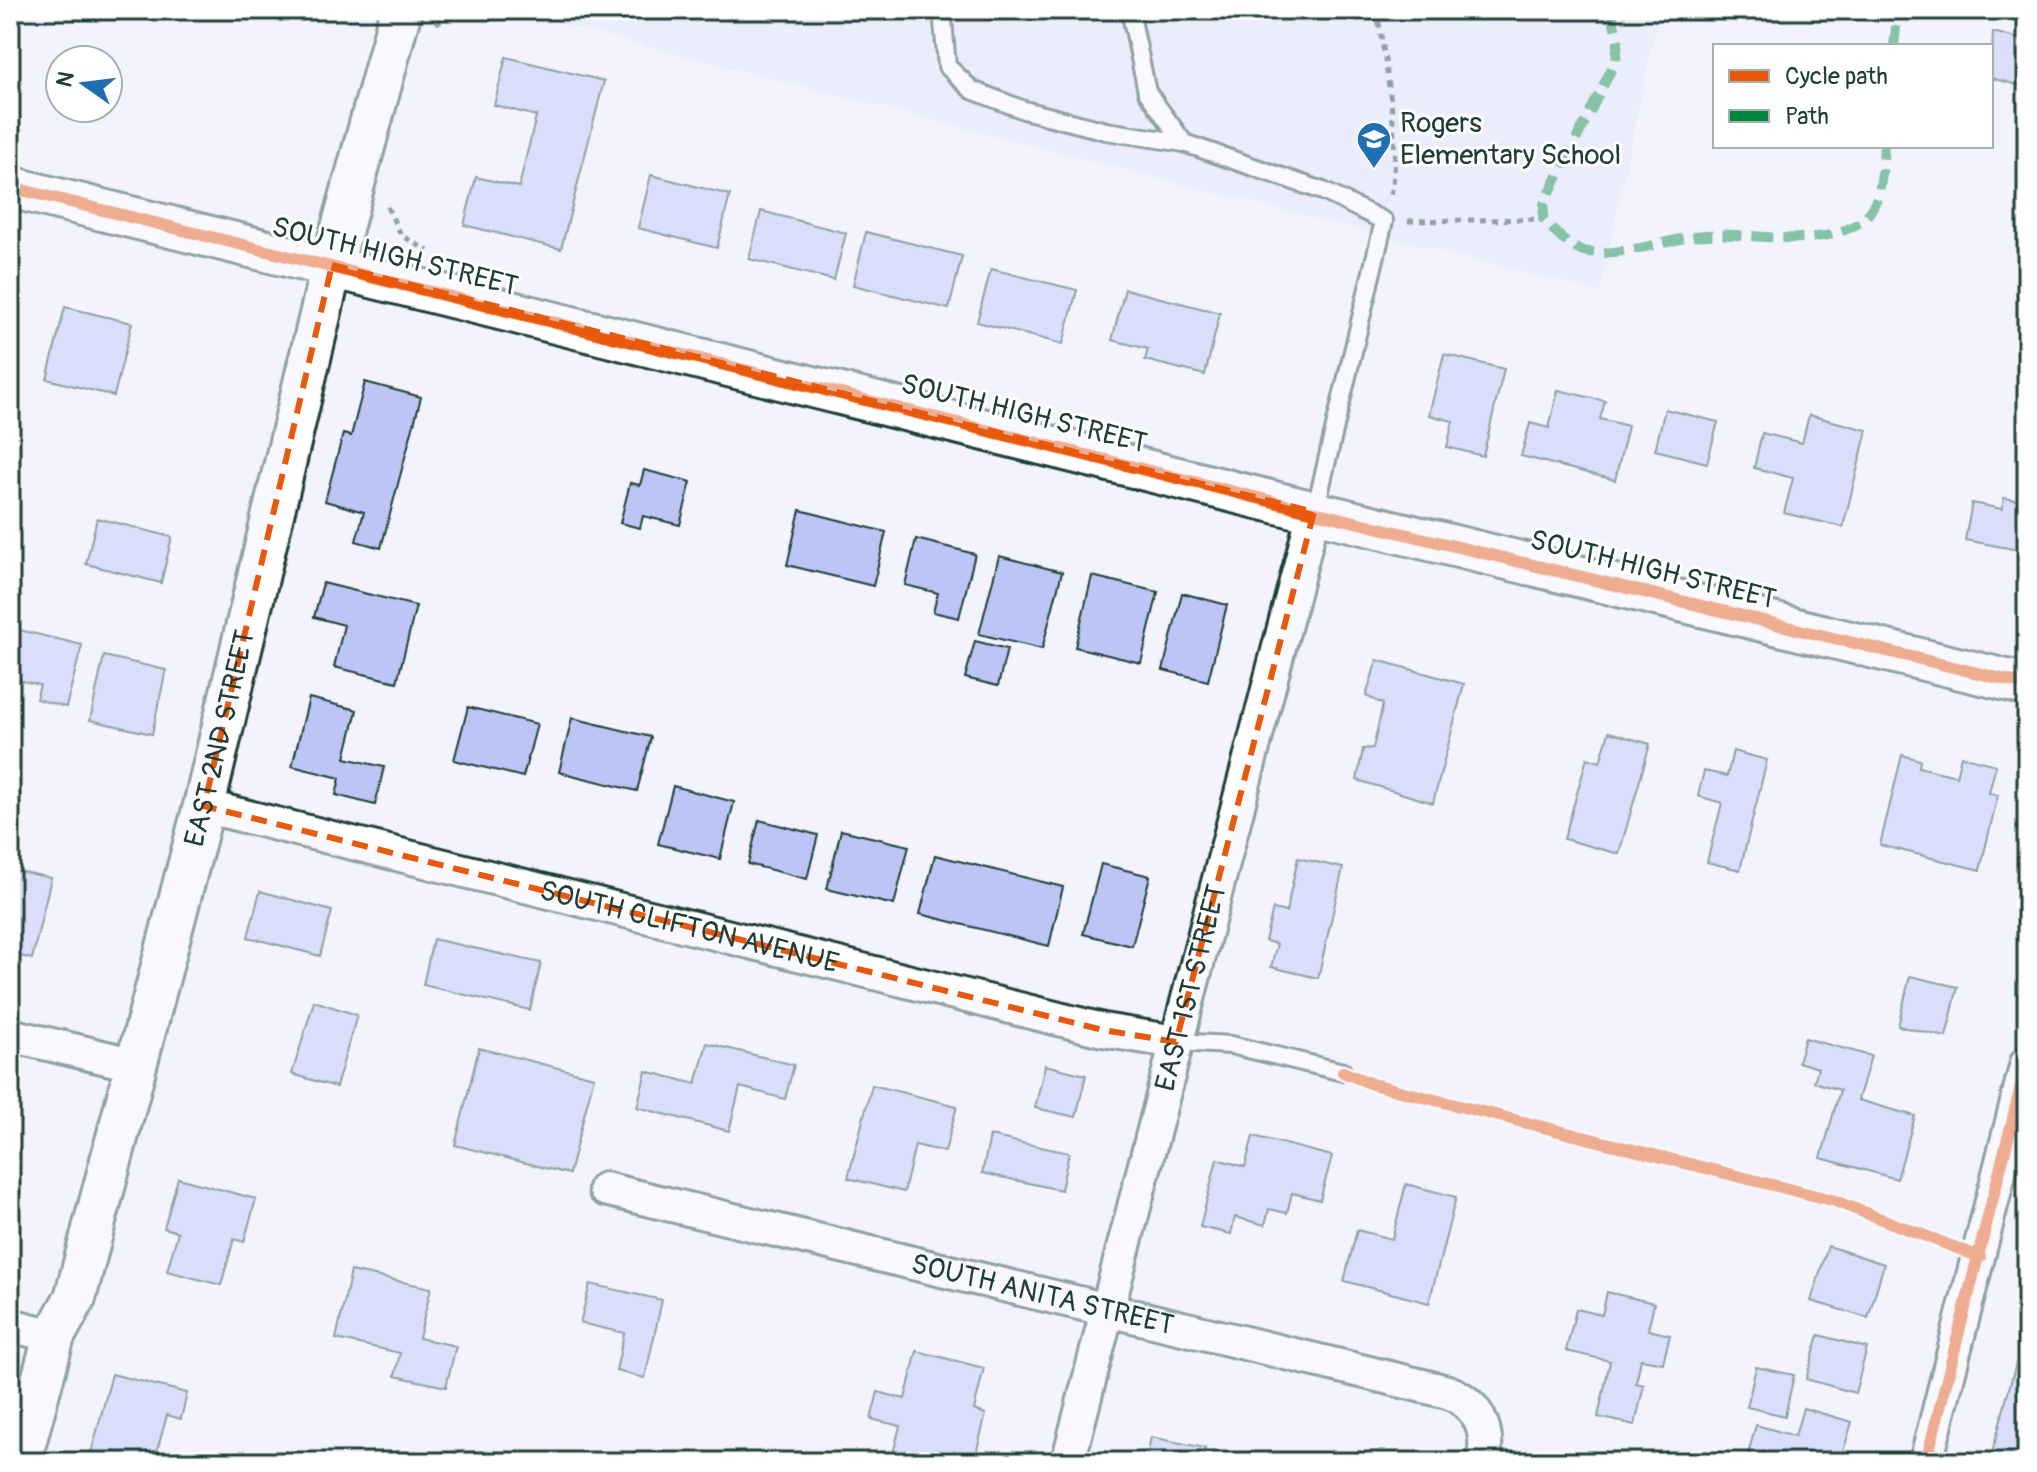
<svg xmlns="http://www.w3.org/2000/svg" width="2037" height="1472" font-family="Pangolin,sans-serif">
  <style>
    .built { fill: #e2e5fb }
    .building { fill: #bcc5f6; stroke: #1f3d34; stroke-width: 2 }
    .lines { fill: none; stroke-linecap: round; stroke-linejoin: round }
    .service-casing { stroke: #1f3d34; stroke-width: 22 }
    .minor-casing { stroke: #1f3d34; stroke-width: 38 }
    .tertiary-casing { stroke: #1f3d34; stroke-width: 46 }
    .path { stroke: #1f3d34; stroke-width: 5; stroke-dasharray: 6 6; stroke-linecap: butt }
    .service { stroke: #fff; stroke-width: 16 }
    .minor { stroke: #fff; stroke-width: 32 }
    .tertiary { stroke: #fff; stroke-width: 40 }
    .quiet { stroke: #00873e; stroke-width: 10; stroke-dasharray: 20 10; stroke-linecap: butt }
    .cycleway-casing { stroke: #fff; stroke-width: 17 }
    .cycleway { stroke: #e8590c; stroke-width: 12 }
    .marked { fill: none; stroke: #e8590c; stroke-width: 6; stroke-dasharray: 16 10; stroke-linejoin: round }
    .labels { text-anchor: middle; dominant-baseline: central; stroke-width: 6; stroke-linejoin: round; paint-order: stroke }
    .poi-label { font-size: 28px; fill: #1f3d34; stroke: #fff; text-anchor: start }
    .street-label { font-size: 28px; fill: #1f3d34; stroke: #fff }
  </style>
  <rect width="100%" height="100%" fill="#f2f3fd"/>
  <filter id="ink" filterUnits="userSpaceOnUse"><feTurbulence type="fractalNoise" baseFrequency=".0125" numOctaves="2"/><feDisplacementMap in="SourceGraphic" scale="16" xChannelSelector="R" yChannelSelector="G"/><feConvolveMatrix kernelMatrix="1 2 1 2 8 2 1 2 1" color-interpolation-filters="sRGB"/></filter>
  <g filter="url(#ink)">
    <path class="built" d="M507,10h1152l-59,282z"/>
    <path class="building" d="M1993,32l34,9 -2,46 -34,-9z
      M506,57l98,24 -43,168 -97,-24 12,-48 43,10 17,-71 -42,-11z
      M651,175l79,20 -13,53 -79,-20z
      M761,211l85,22 -12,47 -85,-21z
      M866,232l96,24 -13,53 -96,-24z
      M991,269l86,21 -14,54 -86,-22z
      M1125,289l95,24 -15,62 -60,-15 3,-11 -36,-9z
      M65,307l67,16 -18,73 -67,-17z
      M1444,354l60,15 -21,87 -36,-9 6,-26 -24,-6z
      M365,382l56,15 -40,151 -25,-7 8,-29 -39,-11 18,-67 8,2z
      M1558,390l47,11 -5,18 28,7 -13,54 -94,-24 9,-33 19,5z
      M1665,409l53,13 -11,41 -52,-13z
      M1809,415l58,15 -24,97 -59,-14 9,-35 -39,-10 8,-35 40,10z
      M644,470l47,12 -11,43 -37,-9 -3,12 -20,-5 10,-40 10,2z
      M2004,498l23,4 -3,49 -59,-11 7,-37 30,6z
      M800,510l86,22 -13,54 -86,-21z
      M97,518l75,19 -11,46 -75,-19z
      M916,539l59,15 -16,64 -26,-6 5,-19 -33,-8z
      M999,556l63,16 -20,77 -63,-15z
      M1092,576l66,16 -17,71 -66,-16z
      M323,583l93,23 -19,76 -63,-15 10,-42 -30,-8z
      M1182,593l45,12 -19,76 -45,-11z
      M11,628l71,17 -16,62 -30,-8 4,-14 -30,-7z
      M975,641l32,8 -9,37 -33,-8z
      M104,656l62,14 -14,64 -62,-14z
      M1377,660l87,24 -31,119 -76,-23 6,-31 10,-1 10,-44 -17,-8z
      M309,698l48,12 -12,48 39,9 -9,38 -39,-10 4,-17 -48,-12z
      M468,707l69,17 -14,53 -69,-17z
      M572,718l79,19 -14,54 -78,-19z
      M1609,732l41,12 -31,110 -55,-15 23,-81 13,4z
      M1733,751l34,9 -27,110 -33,-8 15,-59 -24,-7 6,-25 23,5z
      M1902,755l18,5 -1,7 37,9 5,-20 35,9 -7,28 9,2 -18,75 -100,-25z
      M673,786l61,16 -14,57 -62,-15z
      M759,820l59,15 -11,44 -59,-15z
      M841,830l68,16 -15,59 -67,-16z
      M935,855l128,32 -14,59 -129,-32z
      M1298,858l45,10 -25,110 -47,-11 6,-23 -12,-3 8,-32 13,3z
      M1101,864l49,12 -18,70 -49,-12z
      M10,869l41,9 -19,81 -16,-4 -6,22z
      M260,891l72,20 -12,45 -72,-19z
      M433,939l108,24 -11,47 -107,-25z
      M1910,976l48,11 -12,50 -48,-11z
      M314,1001l43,14 -21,72 -44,-13z
      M1805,1038l66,18 -13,44 57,16 -18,63 -76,-21 19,-68 -26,-8 4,-14 -20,-6z
      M707,1043l87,22 -9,34 -45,-12 -11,44 -92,-24 9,-36 50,13z
      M479,1048l115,29 -25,97 -114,-29z
      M1045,1065l41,10 -10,42 -41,-9z
      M872,1085l85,21 -12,46 -30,-7 -11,47 -56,-14z
      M990,1136l79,17 -8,37 -79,-17z
      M1253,1136l79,20 -12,44 -28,-7 -5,20 -18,-4 -4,16 -30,-8 -4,17 -31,-7 17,-68 28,8z
      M178,1178l78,21 -12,43 -10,-3 -13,46 -54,-14 11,-39 -14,-4z
      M1406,1184l50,13 -27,106 -85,-22 13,-51 35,9z
      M1828,1246l56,18 -16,54 -57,-17z
      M351,1271l80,17 -12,50 37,8 -10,41 -51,-11 5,-23 -64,-14z
      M590,1284l72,16 -17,78 -29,-7 8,-38 -44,-10z
      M1607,1292l47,11 -6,27 22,5 -7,28 -22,-4 -5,24 8,2 -9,40 -37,-8 12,-56 -44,-10 10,-42 26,6z
      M1819,1335l48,13 -12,45 -49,-14z
      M917,1351l67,17 -10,42 12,4 -12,48h-83l9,-36 -29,-7 7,-27 27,7z
      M2017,1359l10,3v100l-36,-5z
      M1756,1367l38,8 -9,41 -38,-9z
      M112,1374l75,19 -6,26 -14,-4 -13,47h-46l-18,-5z
      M1803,1408l49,14 -12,40h-63l-29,-8 8,-29 39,11z
      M1151,1437l54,11 -3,14h-56z
      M1297,1454l43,8h-45z"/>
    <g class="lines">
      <g class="service-casing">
        <path id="service" d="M942,10l5,56 25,24 52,20 82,21 78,12 139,48 61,30 -69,290
          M1130,10l17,82 37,51
          M1176,1042l55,3 112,27"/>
      </g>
      <g class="minor-casing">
        <g id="minor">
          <path id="s1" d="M204,806l899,224 73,12"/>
          <path d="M10,1035l126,30"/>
          <path id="s2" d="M605,1189l843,203c29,11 43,38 35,70"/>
          <path d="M10,1325l44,11"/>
          <path id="s3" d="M1068,1462l246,-950"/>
          <path d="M1926,1462l101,-399"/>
        </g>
      </g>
      <g class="tertiary-casing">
        <g id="tertiary">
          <path d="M10,187l1304,325 713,173"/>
          <path id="s4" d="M20,1462l34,-126 21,-38 129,-492 128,-541 69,-255"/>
        </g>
      </g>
      <path class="path" d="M1377,10c8,54 26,137 13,190
        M436,23l16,-7 4,-6
        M387,207l14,28 27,16
        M1408,221l135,-2"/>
      <use href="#service" class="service"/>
      <use href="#minor" class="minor"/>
      <use href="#tertiary" class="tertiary"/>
      <path class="quiet" d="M1611,10l7,31 -2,19 -72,144 -1,15c11,11 22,26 37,31 28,9 80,-7 109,-13 54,-10 120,16 168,-13 26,-16 25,-52 27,-78
        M1894,46l4,-36"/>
      <g class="cycleway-casing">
        <path id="cycleway" d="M10,187l1304,325 713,173
          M1343,1072l29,12 460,116 148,57
          M1926,1462l101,-399"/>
      </g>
      <use href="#cycleway" class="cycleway"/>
    </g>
  </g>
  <path d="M0 0H2037V1472H0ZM332,265l982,247 -138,530 -73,-12 -899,-224z" fill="#f2f3fd" fill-opacity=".55" fill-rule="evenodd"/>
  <path class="marked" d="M332,265l982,247 -138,530 -73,-12 -899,-224z"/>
  <defs>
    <g id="school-pin" transform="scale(1.8)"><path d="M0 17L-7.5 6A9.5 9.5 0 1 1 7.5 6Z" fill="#1f6fb2" stroke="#fff"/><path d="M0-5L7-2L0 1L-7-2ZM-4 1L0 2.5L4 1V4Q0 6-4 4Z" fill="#fff"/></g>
  </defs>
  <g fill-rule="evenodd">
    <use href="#school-pin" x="1374" y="139"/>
  </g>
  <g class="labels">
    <g class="poi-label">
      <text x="1400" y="123">Rogers<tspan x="1400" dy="32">Elementary School</tspan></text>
    </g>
    <g class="street-label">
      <text transform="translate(395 257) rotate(14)">SOUTH HIGH STREET</text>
      <text transform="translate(1024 414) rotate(14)">SOUTH HIGH STREET</text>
      <text transform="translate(1653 570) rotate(14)">SOUTH HIGH STREET</text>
      <text stroke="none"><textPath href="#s4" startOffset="752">EAST 2ND STREET</textPath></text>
      <text stroke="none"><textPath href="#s1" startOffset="500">SOUTH CLIFTON AVENUE</textPath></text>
      <text stroke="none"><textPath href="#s3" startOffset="490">EAST 1ST STREET</textPath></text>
      <text stroke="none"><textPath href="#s2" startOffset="450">SOUTH ANITA STREET</textPath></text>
    </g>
  </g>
  <rect width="2037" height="1472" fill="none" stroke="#fff" stroke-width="40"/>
  <rect x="20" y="20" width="1997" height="1432" fill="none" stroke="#1f3d34" stroke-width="3" filter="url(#ink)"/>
  <rect x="1713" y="44" width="280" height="104" fill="#ffffff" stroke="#a5b1ae" stroke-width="2"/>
  <rect x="1729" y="70" width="40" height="12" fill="#e8590c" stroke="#a5b1ae" stroke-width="2"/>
  <text x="1785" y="84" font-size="24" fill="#1f3d34">Cycle path</text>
  <rect x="1729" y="110" width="40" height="12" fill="#00873e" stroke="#a5b1ae" stroke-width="2"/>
  <text x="1785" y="124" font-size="24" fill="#1f3d34">Path</text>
  <g transform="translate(84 84) rotate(284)"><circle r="38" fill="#ffffff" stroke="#a5b1ae" stroke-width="2"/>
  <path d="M0-6L14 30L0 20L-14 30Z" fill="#1f6fb2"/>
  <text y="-12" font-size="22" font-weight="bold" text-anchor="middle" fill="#1f3d34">N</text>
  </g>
</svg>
